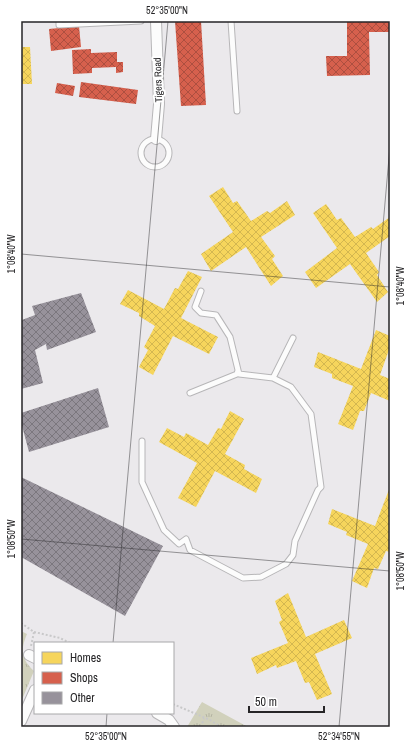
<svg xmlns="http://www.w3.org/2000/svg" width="411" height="748" font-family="'Archivo Narrow',sans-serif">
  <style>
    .grass { fill: url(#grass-tufts) }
    .homes { fill: url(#homes-cross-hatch) }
    .shops { fill: url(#shops-cross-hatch) }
    .building { fill: url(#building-cross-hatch) }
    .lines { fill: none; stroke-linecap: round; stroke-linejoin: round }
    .lane-casing { stroke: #b7b6b8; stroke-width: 7 }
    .street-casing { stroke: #b7b6b8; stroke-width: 12 }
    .path { stroke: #c8c8c9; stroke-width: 2; stroke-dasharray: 2 2; stroke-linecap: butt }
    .lane { stroke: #fcfcfc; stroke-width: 5 }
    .street { stroke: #fcfcfc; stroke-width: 10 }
    .ticks { fill: none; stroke: #262527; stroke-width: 1; stroke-opacity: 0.45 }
    .labels { text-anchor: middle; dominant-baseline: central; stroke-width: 4; stroke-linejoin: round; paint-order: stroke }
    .street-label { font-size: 10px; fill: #262527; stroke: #fff }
    .neatline { fill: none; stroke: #262527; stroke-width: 1.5 }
    .ticks-label { font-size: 10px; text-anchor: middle; fill: #262527 }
  </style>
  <defs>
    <pattern id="grass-tufts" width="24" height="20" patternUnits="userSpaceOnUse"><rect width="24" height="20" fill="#d1d1bc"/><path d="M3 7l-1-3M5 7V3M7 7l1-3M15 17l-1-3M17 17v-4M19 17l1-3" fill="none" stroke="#b3b3a2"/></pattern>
    <pattern id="homes-cross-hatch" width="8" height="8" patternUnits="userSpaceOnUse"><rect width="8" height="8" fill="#f6d55c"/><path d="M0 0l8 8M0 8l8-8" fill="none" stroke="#d3b750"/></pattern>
    <pattern id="shops-cross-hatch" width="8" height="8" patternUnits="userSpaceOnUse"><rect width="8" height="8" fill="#d6604d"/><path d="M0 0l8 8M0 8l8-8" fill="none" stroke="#ad4f40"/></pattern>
    <pattern id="building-cross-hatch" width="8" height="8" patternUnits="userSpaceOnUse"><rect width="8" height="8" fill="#97929b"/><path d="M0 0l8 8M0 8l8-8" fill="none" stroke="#7b777e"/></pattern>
  </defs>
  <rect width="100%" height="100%" fill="#ebe9ec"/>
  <path class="grass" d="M21,631l6,3c-7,17 -6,24 7,37l-13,31z
    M202,702l46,25h-61z"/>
  <path class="homes" d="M21,47h9l2,37h-11z
    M223,187l10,16 4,-2 14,20 16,-10 3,2 17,-12 8,14 -34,22 14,19 -3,3 11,17 -12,10 -25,-39 -35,24 -10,-17 32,-22 -24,-36z
    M326,204l11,16 4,-2 14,19 16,-10 2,2 17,-12v19l-24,17 13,19 -2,3 11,17 -11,10 -27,-38 -34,24 -11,-16 32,-24 -24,-35z
    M188,271l14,6 -21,41 37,19 -9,17 -36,-18 -20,39 -14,-8 9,-17 -4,-3 11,-21 -16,-10v-3l-19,-9 8,-14 36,19 11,-21 3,1z
    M376,330l14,6v11l-10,28 10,4v22l-19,-8 -7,18h-4l-7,19 -15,-6 15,-38 -21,-8v-4l-18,-7 4,-15 43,17z
    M230,411l14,8 -19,35 20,11 -1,4 18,10 -6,14 -41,-22 -19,36 -18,-9 19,-35 -38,-21 8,-14 17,9 2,-4 22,12 10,-17 3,1z
    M390,487v65l-4,-1 -8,18 -4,-1 -7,20 -15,-7 16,-37 -22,-9 1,-3 -19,-8 4,-15 43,17z
    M288,593l18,44 38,-17 8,18 -37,16 17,40 -15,6 -8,-18 -4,1 -9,-22 -19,7 -1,-3 -19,9 -6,-16 37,-15 -9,-21 3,-2 -7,-19z"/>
  <path class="shops" d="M175,21h26l5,84 -25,1z
    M347,21h43v11h-21l1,43 -43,1 -1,-20h21z
    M79,26l2,21 -30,4 -2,-22z
    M91,49v4l26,-1v10h6v10l-7,1v-6l-24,1v5l-19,1 -1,-24z
    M81,82l57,8 -2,14 -57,-7z
    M57,83l18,3 -2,10 -18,-3z"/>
  <path class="building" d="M81,293l15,39 -49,18 -1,-6 -11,6 8,33 -22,6v-73l1,4 13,-5 -3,-9z
    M98,388l11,39 -80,25 -8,-30v-9z
    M21,477l142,69 -38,70 -104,-59z"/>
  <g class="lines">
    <g class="lane-casing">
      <path id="lane" d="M59,21v4l82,-4
        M231,21l6,90
        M141 153a14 14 0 1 1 28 0a14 14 0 1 1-28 0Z
        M201,291l-6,16 6,6 15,2 14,22 8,33
        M273,378l20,-40
        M142,441v41l22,48 15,14 7,-5 4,11 53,28 18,-1 25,-13 7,-9 2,-14 23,-51 3,-3 -10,-73 -20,-27 -18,-9 -34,-4 -1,-4 -1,4 -47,19"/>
    </g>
    <g class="street-casing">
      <path id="street" d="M156,21l3,83 -3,35
        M29,655l6,3
        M157,713l12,7 5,7
        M21,721l14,-31"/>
    </g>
    <path class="path" d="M21,623l13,9 -3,14
      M34,632l26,6 10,5
      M173,704l37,16 11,7
      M201,727l3,-9"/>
    <use href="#lane" class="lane"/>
    <use href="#street" class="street"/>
  </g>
  <path class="ticks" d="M21,254l369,33M21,539l369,32M113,643l55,-622M106,727l1,-14M339,727l51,-581"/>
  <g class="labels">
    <g class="street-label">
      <text transform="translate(158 80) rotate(-92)">Tigers Road</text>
    </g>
  </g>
  <rect width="411" height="748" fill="none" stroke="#ffffff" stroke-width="44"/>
  <rect x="34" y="642" width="140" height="72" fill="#ffffff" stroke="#a8a8a9"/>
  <rect x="42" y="652" width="20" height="12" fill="#f6d55c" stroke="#a8a8a9"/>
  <text x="70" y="662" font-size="12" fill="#262527">Homes</text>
  <rect x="42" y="672" width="20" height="12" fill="#d6604d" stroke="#a8a8a9"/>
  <text x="70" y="682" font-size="12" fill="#262527">Shops</text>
  <rect x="42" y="692" width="20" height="12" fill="#97929b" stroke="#a8a8a9"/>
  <text x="70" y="702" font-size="12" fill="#262527">Other</text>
  <path d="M249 706v6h75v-6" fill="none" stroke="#262527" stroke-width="2"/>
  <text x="255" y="706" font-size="12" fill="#262527" stroke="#ffffff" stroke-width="3" paint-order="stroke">50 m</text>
  <rect x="22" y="22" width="367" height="704" class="neatline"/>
  <g class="ticks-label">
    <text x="167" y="14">52°35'00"N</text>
    <text transform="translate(11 254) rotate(-90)" y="4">1°08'40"W</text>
    <text transform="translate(400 286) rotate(-90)" y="4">1°08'40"W</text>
    <text transform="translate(11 539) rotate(-90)" y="4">1°08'50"W</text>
    <text transform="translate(400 571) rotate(-90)" y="4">1°08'50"W</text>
    <text x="106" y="740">52°35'00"N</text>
    <text x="339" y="740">52°34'55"N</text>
  </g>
</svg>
